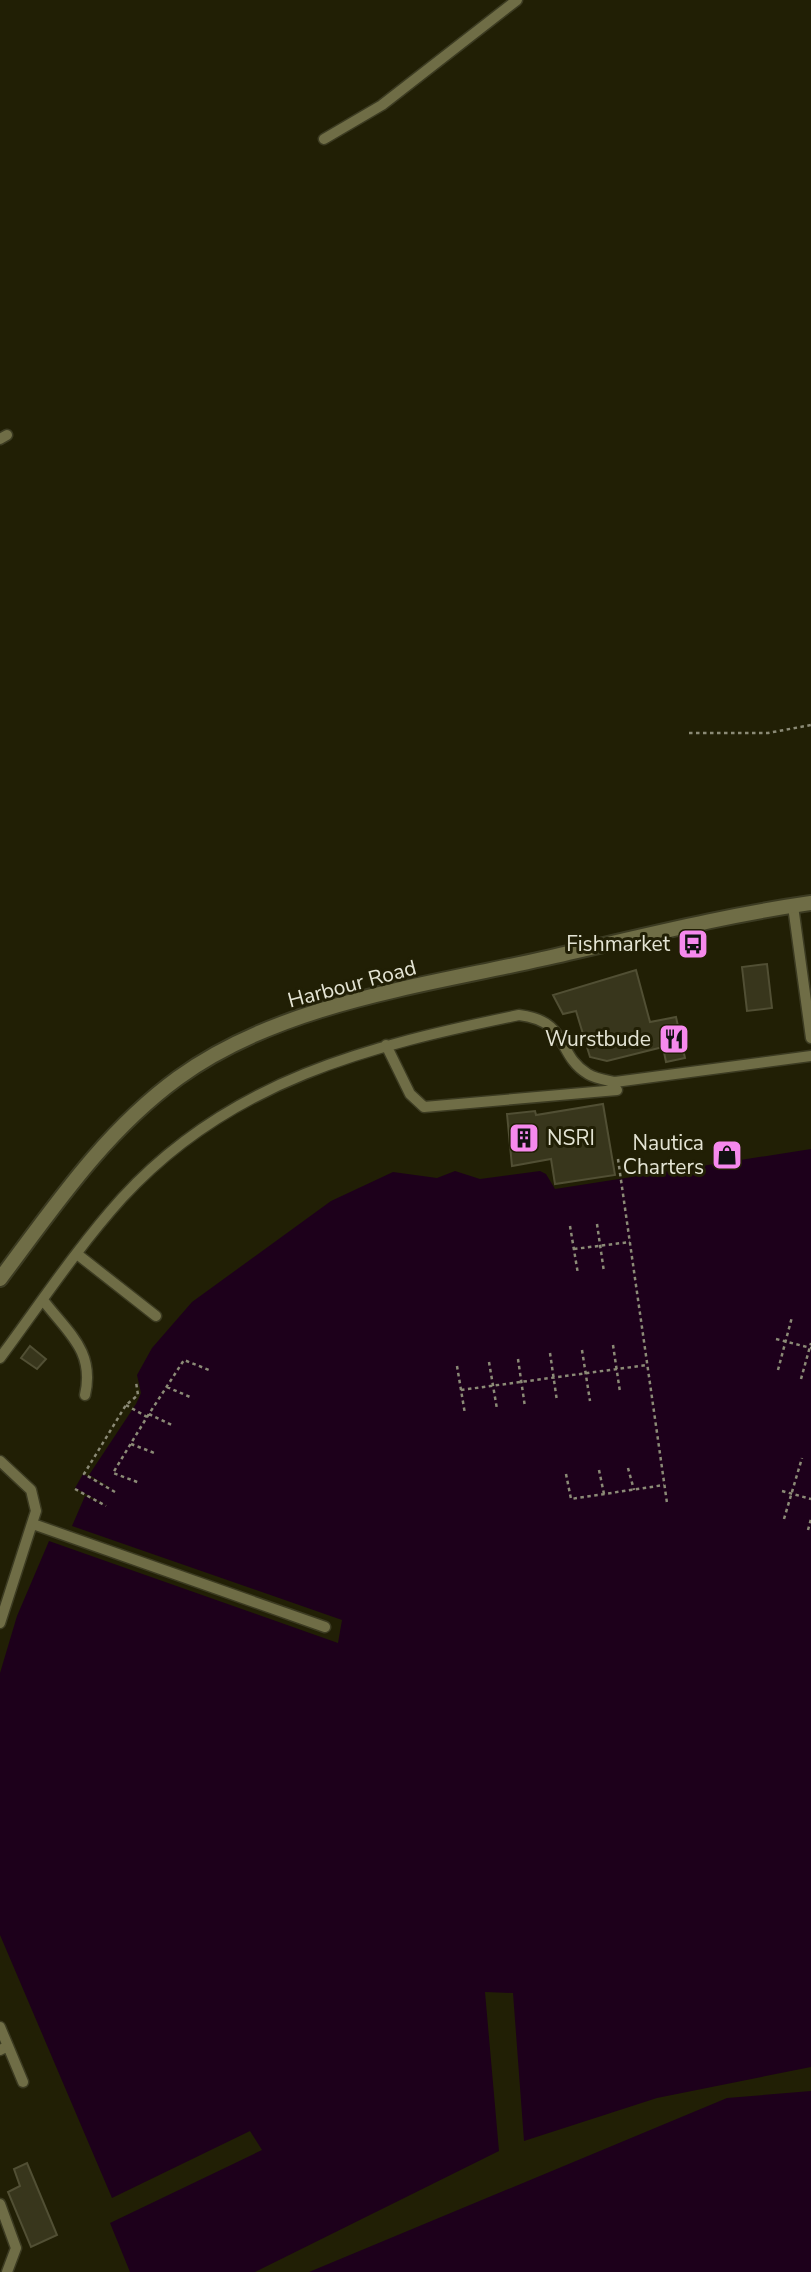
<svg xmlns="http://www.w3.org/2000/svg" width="811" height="2272" font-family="'Nunito Sans',sans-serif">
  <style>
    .water { fill: #1d001b }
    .building { fill: #38361c; stroke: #514f34; stroke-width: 2 }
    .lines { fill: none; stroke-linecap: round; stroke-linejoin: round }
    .service-casing { stroke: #3c3b22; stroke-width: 13 }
    .tertiary-casing { stroke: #3c3b22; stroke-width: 18 }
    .path { stroke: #8b8a76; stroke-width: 2.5; stroke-dasharray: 3.5 3.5; stroke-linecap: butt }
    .service { stroke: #6f6d46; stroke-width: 10 }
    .tertiary { stroke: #6f6d46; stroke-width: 14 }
    .labels { text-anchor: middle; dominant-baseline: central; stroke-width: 6; stroke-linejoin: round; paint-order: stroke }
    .poi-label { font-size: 21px; fill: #e4e4d4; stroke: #211f05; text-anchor: end }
    .street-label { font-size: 21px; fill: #e4e4d4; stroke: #211f05 }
  </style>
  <rect width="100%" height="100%" fill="#211f05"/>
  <path class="water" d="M811,1149v918l-154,31 -133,43 -11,-148 -28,-1 14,159 -244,121h-125l-20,-49 152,-73 -12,-19 -138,67 -112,-263v-262l17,-57 32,-75 289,102 4,-23 -270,-94 13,-30 22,10 -32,-18 8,-14 33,17 -27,-16 47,-71 5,-11 -4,-18 15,-27 40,-46 139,-101 62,-29 44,6 18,-7 25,8 60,-8 6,3 9,15z
    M811,2091v181h-502l418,-174z"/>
  <path class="building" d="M767,964l5,44 -25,3 -5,-44z
    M636,970l14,52 26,-5 9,41 -19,4 -3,-15 -56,14 -17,-4 -14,-46 -13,3 -10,-19z
    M603,1104l12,71 -60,9 -4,-25 -39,7 -5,-52 28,-3 1,4z
    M30,1346l16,13 -9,10 -16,-11z
    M27,2163l30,72 -26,12 -23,-55 12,-6 -6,-17z"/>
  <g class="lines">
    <g class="service-casing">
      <path id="service" d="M324,139l58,-34 135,-105
        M0,439l7,-4
        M793,906l18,132
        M386,1045l24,49 14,13 193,-17
        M77,1254l79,62
        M43,1300c25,33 52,51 42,95
        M0,1358c40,-54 77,-110 122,-160 108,-118 247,-152 397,-183 51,6 37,40 69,59 8,5 18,6 27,8l196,-26
        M0,1461l31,29 5,21 -36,112
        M33,1524l292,103
        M0,2027l8,19 -8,4
        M8,2046l15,36
        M0,2204l16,44 -9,24"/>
    </g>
    <g class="tertiary-casing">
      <path id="tertiary" d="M0,1279c54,-72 104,-147 178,-201 101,-74 244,-92 364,-119 90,-20 178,-43 269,-56"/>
    </g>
    <path class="path" d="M689,733h79l43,-8
      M618,1159l49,344
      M597,1224l7,48
      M570,1226l8,48
      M574,1249l56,-7
      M776,1339l35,9
      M613,1345l7,47
      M582,1350l8,51
      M550,1353l7,48
      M518,1359l7,48
      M489,1362l8,47
      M457,1366l8,48
      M778,1370l14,-53
      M801,1379l10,-36
      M167,1387l23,10
      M461,1390l186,-25
      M126,1405l21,12 -34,56 27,10
      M149,1414l25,12
      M147,1417l37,-57 25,10
      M131,1444l26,10
      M628,1468l6,22
      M599,1470l5,24
      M566,1474l5,25 93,-14
      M75,1489l31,17
      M782,1491l29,8
      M115,1492l-31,-18 42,-69 12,-10 -2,-13
      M784,1519l18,-61
      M808,1530l3,-11"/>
    <use href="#service" class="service"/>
    <use href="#tertiary" class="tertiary"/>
  </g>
  <defs>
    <g id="bus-square" transform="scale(1.575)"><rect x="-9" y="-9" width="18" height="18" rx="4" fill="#f689ed" stroke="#211f05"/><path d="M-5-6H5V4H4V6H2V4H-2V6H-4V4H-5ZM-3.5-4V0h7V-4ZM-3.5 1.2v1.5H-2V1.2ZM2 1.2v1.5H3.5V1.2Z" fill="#111"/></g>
    <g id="restaurant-square" transform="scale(1.575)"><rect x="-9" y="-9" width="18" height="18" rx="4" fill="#f689ed" stroke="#211f05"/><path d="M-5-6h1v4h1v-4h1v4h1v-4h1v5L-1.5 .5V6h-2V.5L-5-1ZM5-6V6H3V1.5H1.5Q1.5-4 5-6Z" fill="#111"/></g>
    <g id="building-square" transform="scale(1.575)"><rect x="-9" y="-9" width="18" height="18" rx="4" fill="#f689ed" stroke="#211f05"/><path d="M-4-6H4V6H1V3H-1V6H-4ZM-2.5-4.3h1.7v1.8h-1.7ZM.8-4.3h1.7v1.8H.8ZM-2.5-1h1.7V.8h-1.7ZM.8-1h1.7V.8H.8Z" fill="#111"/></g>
    <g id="shop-square" transform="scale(1.575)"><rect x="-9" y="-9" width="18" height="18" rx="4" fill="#f689ed" stroke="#211f05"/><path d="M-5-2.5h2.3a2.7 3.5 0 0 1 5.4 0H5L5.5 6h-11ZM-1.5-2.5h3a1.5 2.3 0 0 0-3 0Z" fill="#111"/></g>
  </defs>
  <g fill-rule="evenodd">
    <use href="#bus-square" x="693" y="944"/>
    <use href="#restaurant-square" x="674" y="1039"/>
    <use href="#building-square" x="524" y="1138"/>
    <use href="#shop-square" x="727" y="1155"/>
  </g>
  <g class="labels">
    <g class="poi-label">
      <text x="670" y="944">Fishmarket</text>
      <text x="651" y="1039">Wurstbude</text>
      <text x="547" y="1138" text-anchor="start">NSRI</text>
      <text x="704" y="1143">Nautica<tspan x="704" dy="24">Charters</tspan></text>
    </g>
    <g class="street-label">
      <text transform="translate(352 984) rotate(-15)">Harbour Road</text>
    </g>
  </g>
</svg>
